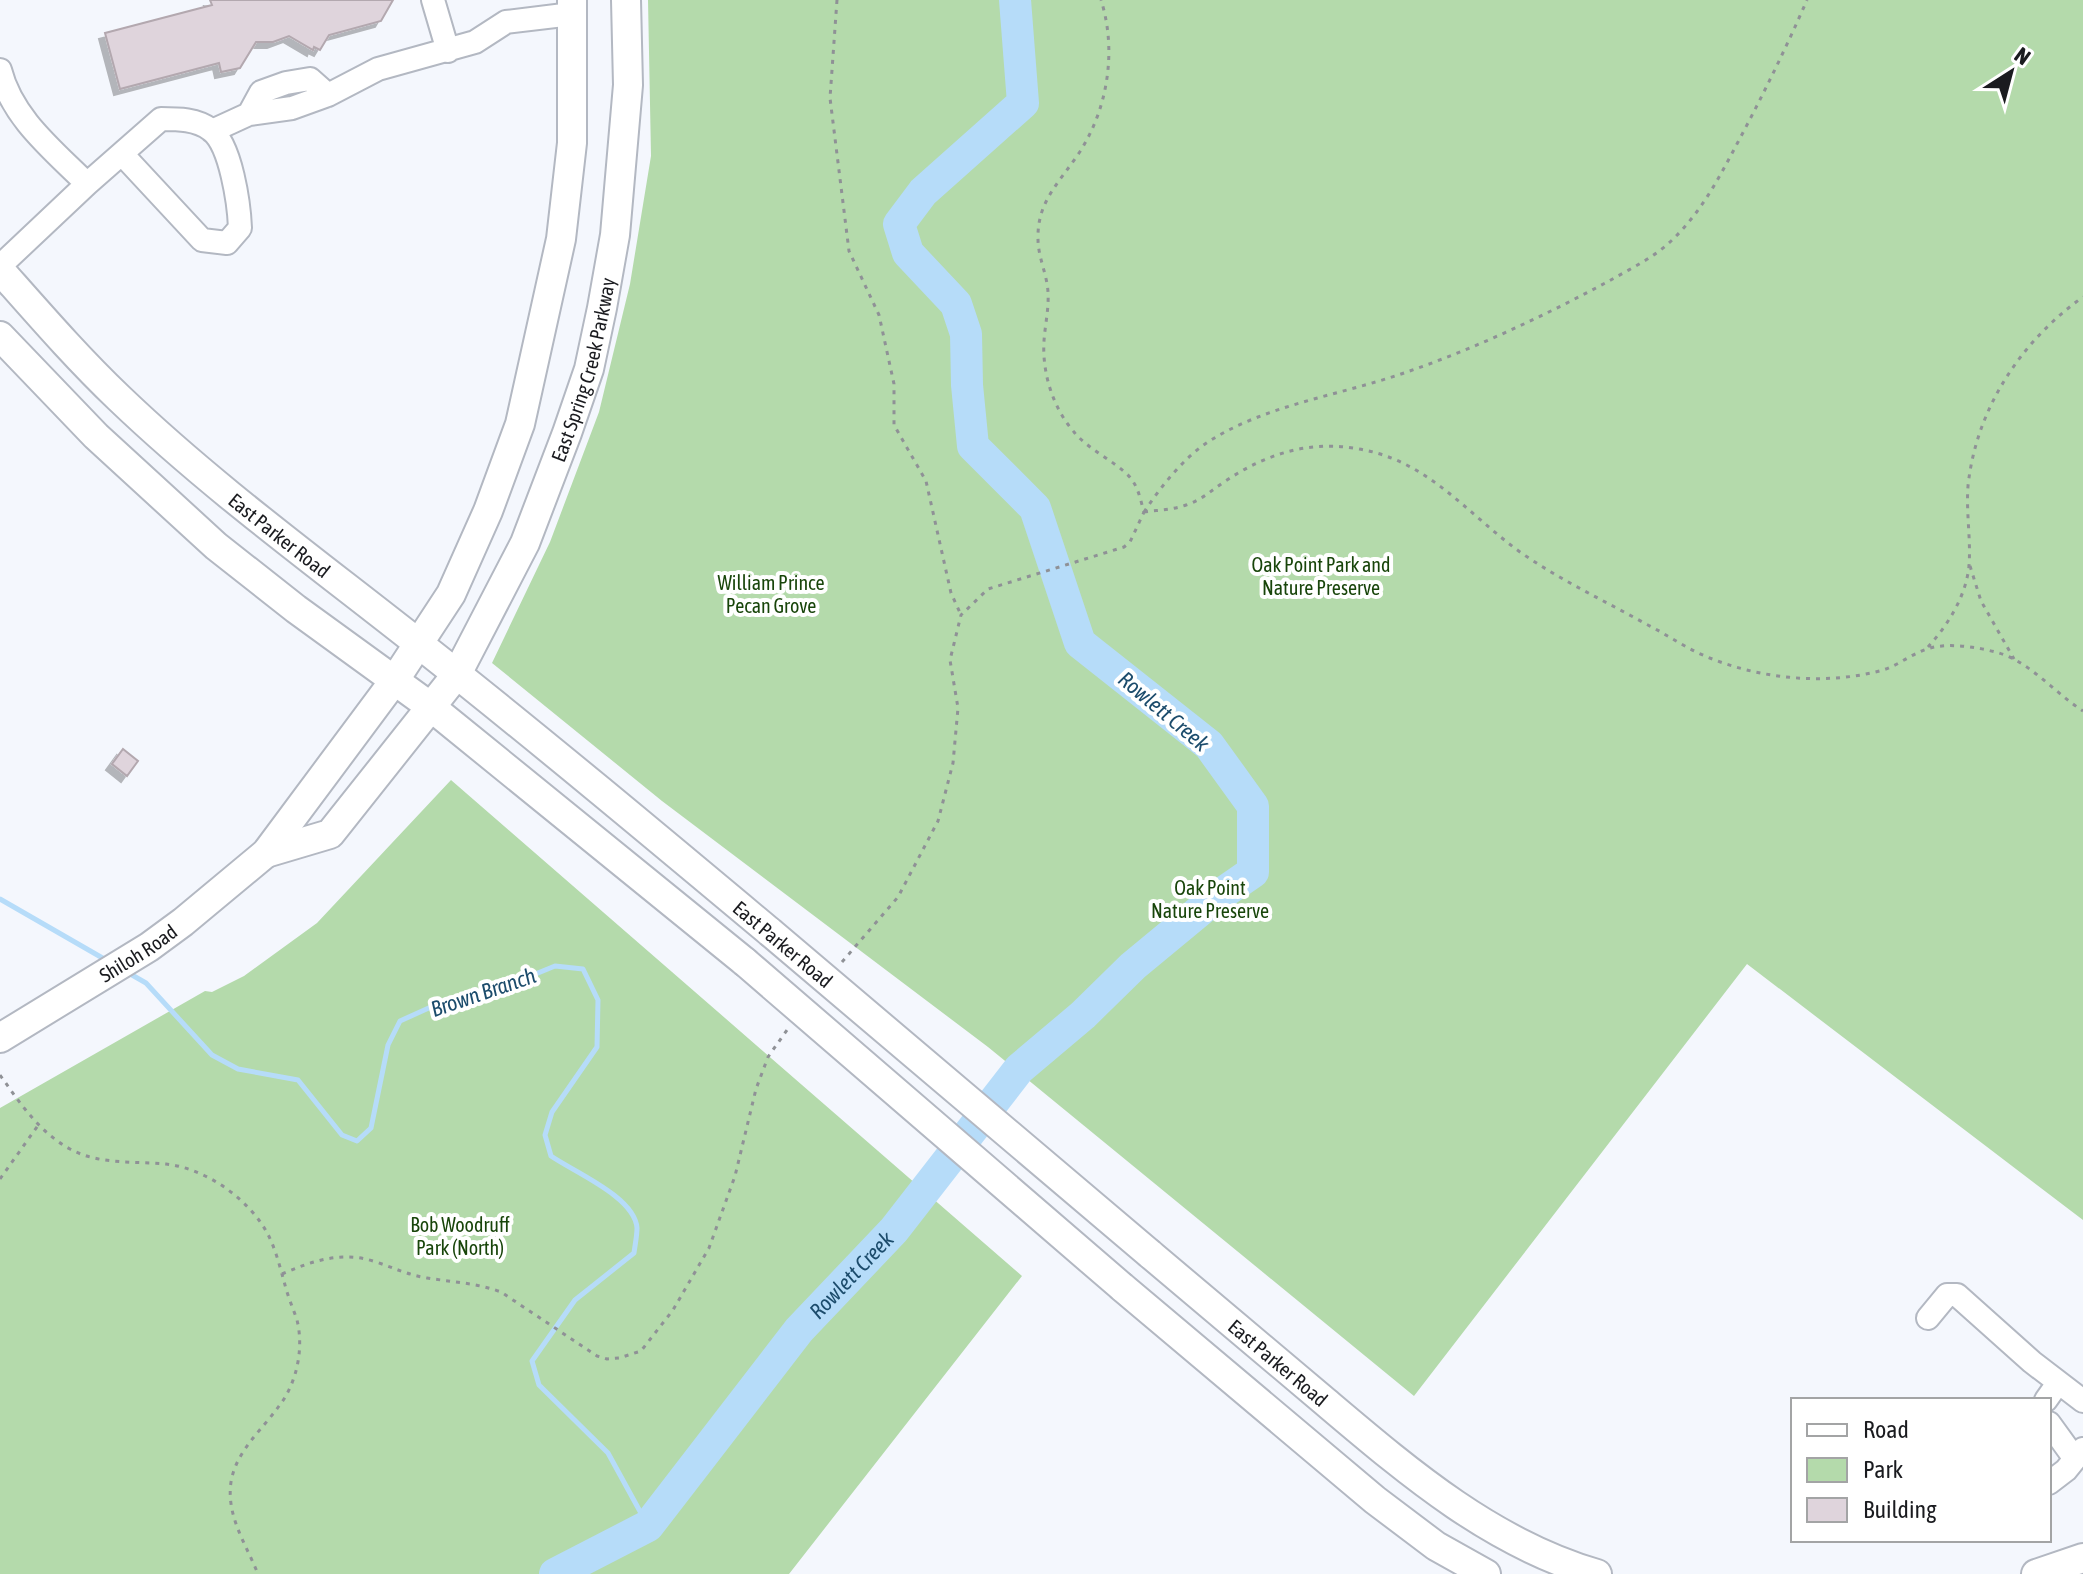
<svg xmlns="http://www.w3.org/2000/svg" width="2083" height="1574" font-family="'Asap Condensed',sans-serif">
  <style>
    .green { fill: #b4daab }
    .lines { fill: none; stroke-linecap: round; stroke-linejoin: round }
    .stream { stroke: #b6dcf9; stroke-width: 5 }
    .river { stroke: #b6dcf9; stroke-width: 32 }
    .building { fill: #dfd4dc; stroke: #b3a8af; stroke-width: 2; filter: url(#shadow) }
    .minor-casing { stroke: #b3b8c2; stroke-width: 26 }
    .major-casing { stroke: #b3b8c2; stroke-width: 32 }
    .path { stroke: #8f9196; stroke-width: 3; stroke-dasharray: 4 6; stroke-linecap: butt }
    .minor { stroke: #fff; stroke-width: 22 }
    .major { stroke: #fff; stroke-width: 28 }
    .major-bridge-casing { stroke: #b3b8c2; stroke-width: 32; stroke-linecap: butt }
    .major-bridge { stroke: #fff; stroke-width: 28 }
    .labels { text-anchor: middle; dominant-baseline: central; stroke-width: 8; stroke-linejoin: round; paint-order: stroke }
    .street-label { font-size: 20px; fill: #1a1b1f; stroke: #fff }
    .park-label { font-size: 20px; fill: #18450a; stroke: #fff }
    .water-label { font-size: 22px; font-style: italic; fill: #1c4c6c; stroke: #fff }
  </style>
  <defs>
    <filter id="shadow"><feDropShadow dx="-6" dy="6" stdDeviation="0" flood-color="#0004"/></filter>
  </defs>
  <rect width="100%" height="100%" fill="#f4f7fd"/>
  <path class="green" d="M648,0h1435v1220l-336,-256 -333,432 -426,-349 -326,-246 -170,-138 58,-121 49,-130 31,-128 21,-128z
    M451,780l571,496 -233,298h-789v-466l205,-117 7,1 32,-16 73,-53z"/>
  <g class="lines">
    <path class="stream" d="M0,899l106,61
      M125,971l21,12 66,72 26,14 60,11 44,55 15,6 14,-13 17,-83 12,-24 42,-19 52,-11 61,-25 28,3 15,31 -1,47 -45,65 -7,23 6,21c23,16 84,41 86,72 0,8 -2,17 -3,25l-59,47 -43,61 7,24 69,68 40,73"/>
    <path class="river" id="s1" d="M555,1574l93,-48 151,-196 95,-100 125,-161 64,-54 50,-49 81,-67 39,-27v-66l-44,-61 -129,-102 -45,-135 -62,-62 -6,-61 -1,-51 -10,-30 -48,-51 -9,-29 24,-32 100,-89 -8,-103"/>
  </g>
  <path class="building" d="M210,0h183l-12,21 -52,14 -9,15 -6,-3 -1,3 -24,-14 -16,6h-17l-16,26 -19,4 -2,-9 -99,26 -15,-56 107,-28z
    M123,749l15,12 -11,15 -15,-12z"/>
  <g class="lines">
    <g class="minor-casing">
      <path id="minor" d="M433,0l15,51
        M0,70c12,48 53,80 87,114
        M249,114l12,-22 25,-9 24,-4 18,16
        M212,131l37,-17 43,-6 36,-13 50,-26 97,-27 31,-20 66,-8
        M0,266l87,-82 74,-65c17,0 36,0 50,11 20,15 28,74 29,98l-13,15 -25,-3 -80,-86
        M1928,1318l19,-23h10l75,67 51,39
        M2046,1400l12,-17
        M2049,1423l26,36
        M2049,1483l17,-13 17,-21"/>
    </g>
    <g class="major-casing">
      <g id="major">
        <path id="s2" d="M0,270c39,44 77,88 119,128 94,90 199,166 300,246 119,94 235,191 351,288"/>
        <path d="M0,336l96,100 120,110 80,63 135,98 314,255"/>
        <path id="s3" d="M266,853l64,-19 127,-160 68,-131 42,-110 22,-64 13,-61 13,-73 13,-150 -2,-85"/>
        <path id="s4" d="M0,1038l149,-91 34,-25 83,-69 128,-172 57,-87 37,-83 32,-87 41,-185 11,-96v-143"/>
        <path id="s5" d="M1150,1254c57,48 115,97 172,145 84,71 168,144 275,175"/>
        <path d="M1122,1287l253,213 61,46 50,28"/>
        <path d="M2036,1574l47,-16"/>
      </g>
    </g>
    <path class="path" d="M837,0l-7,98 19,153 30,64 15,69v41l32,56 25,112 10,22
      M1144,512c14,-2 28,-2 42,-7 16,-5 27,-16 41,-25 38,-25 79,-39 126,-32 73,10 111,63 167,104 40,28 83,48 126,72 20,10 38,23 59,32 54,23 121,30 178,14 16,-5 28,-16 44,-21 20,-7 51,-2 72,4 32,10 56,40 84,58
      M1144,512c16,-24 37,-51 61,-68 58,-39 133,-48 199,-71 70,-24 140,-57 205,-92 21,-12 44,-23 61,-39 31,-29 49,-64 68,-100 25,-47 48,-94 69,-142
      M1970,566l11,35 33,58
      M1928,647c20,-22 38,-51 41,-81 2,-27 -3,-53 -1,-80 8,-77 53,-145 115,-189
      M842,962l56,-65 40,-76 15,-58 5,-55 -8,-48 11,-45 27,-26 136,-42 6,-5 14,-30c-3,-10 -5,-21 -10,-29 -10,-18 -44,-31 -60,-51 -21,-24 -32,-59 -30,-91 1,-16 5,-32 4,-49 -1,-18 -10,-35 -10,-53 -1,-38 22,-57 41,-86 29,-44 38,-103 22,-153
      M0,1075c20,28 39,57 70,74 29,16 64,12 96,15 36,4 74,29 95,59 13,18 18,41 24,62 3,12 8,23 12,35 7,28 0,63 -18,86 -17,24 -43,45 -48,76 -5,34 15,62 27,92
      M0,1179l39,-55
      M282,1274c30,-13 59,-23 91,-13 19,6 35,14 54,17 25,4 50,5 74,14l96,64 10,3 12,-1 22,-7 32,-41 36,-62 26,-72 21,-87 12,-32 19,-27"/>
    <use href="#minor" class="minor"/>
    <use href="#major" class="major"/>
    <g class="major-bridge-casing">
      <path id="major-bridge" d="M770,932l380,322
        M745,962l377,325"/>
    </g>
    <use href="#major-bridge" class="major-bridge"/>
  </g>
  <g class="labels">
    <g class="street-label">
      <text stroke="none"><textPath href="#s3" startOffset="602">East Spring Creek Parkway</textPath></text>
      <text stroke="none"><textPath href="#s2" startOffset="386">East Parker Road</textPath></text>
      <text transform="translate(783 944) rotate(40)">East Parker Road</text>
      <text stroke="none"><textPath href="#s4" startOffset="162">Shiloh Road</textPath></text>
      <text stroke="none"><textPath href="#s5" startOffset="168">East Parker Road</textPath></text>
    </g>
    <g class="park-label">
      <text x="1321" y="564">Oak Point Park and<tspan x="1321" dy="23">Nature Preserve</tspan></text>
      <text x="771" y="582">William Prince<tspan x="771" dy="23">Pecan Grove</tspan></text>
      <text x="1210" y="887">Oak Point<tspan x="1210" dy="23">Nature Preserve</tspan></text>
      <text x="460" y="1224">Bob Woodruff<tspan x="460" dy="23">Park (North)</tspan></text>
    </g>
    <g class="water-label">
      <text transform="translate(1164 711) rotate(40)">Rowlett Creek</text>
      <text transform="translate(483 992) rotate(-19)">Brown Branch</text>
      <text stroke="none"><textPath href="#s1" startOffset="428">Rowlett Creek</textPath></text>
    </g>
  </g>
  <rect x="1791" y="1398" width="260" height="144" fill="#ffffff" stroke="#a3a4a5" stroke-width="2"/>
  <rect x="1807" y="1424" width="40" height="12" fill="#ffffff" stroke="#a3a4a5" stroke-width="2"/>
  <text x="1863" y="1438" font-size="24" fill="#1a1b1f">Road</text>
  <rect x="1807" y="1458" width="40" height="24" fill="#b4daab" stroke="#a3a4a5" stroke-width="2"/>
  <text x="1863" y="1478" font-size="24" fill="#1a1b1f">Park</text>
  <rect x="1807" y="1498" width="40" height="24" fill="#dfd4dc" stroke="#a3a4a5" stroke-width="2"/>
  <text x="1863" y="1518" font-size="24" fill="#1a1b1f">Building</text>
  <g transform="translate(2011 72) rotate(36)" stroke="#ffffff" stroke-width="6" paint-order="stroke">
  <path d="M0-6L14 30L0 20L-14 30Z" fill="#1a1b1f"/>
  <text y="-12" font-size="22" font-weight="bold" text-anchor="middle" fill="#1a1b1f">N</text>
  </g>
</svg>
